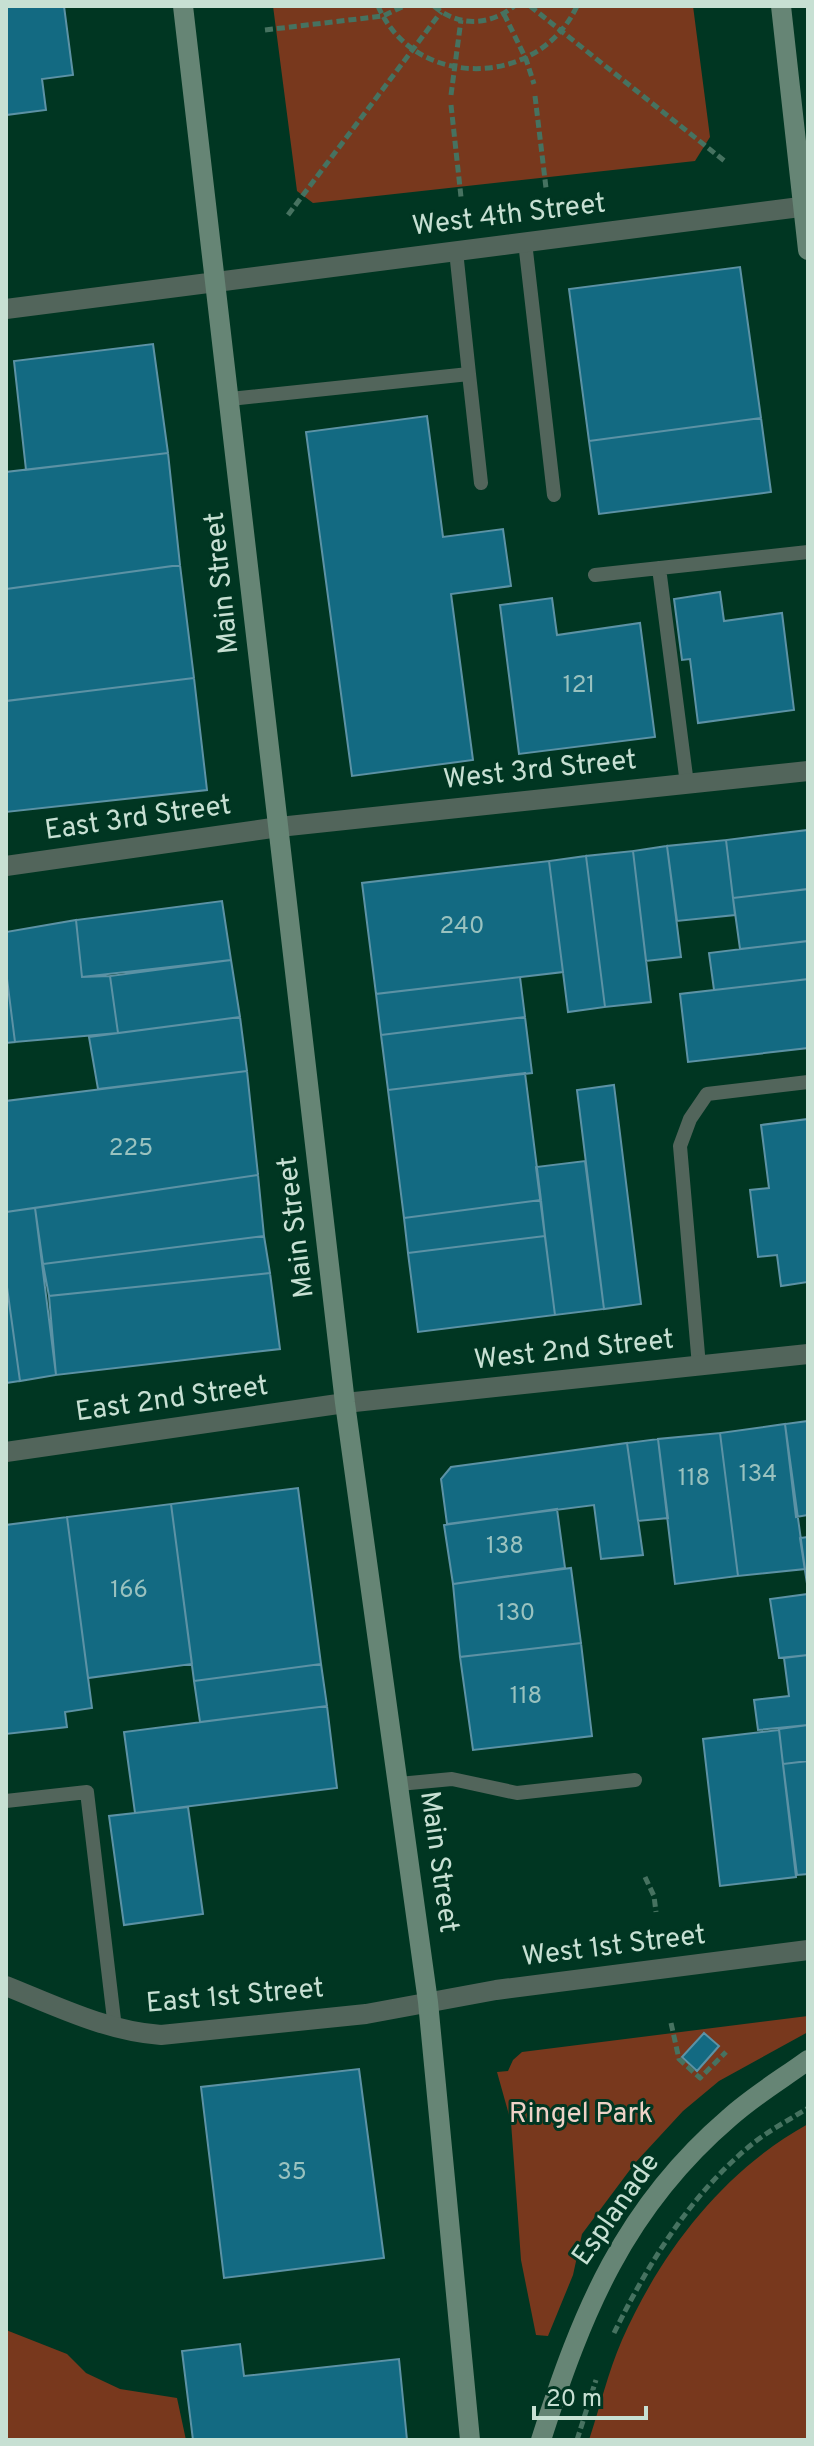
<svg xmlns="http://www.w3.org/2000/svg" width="814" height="2446" font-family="Overpass,sans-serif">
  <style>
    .green { fill: #78381d }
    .building { fill: #136a82; stroke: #5c92a5; stroke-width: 2 }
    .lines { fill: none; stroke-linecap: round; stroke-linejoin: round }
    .path { stroke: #467260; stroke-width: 5; stroke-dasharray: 8 4; stroke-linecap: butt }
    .service { stroke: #52655b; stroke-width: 14 }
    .tertiary { stroke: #52655b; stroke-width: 20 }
    .secondary { stroke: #668575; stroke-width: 20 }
    .labels { text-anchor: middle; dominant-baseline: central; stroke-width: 6; stroke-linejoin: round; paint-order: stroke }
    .number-label { font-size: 24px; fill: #9ac2bf }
    .street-label { font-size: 28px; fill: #c7e0d3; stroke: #003622 }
    .park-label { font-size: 28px; fill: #eed2c7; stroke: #003622 }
  </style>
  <rect width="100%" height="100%" fill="#003622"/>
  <path class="green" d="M273,6h420l17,131 -15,24 -382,42 -16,-12z
    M808,2016v16l-89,49 -36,30 -48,52 -53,71 -9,41 -25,61 -12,-1 -15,-75 -10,-138 -14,-50 11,-1 5,-11 9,-8z
    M808,2124v316h-219c11,-33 19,-68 33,-100 39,-88 101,-169 186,-216z
    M6,2330l61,24 19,19 34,16 57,9 9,42h-180z"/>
  <path class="building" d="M6,6h58l9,69 -31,4 4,31 -40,5z
    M740,267l21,151 -172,23 -20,-152z
    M153,344l15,109 -142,17 -12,-109z
    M427,416l16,121 60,-8 8,57 -60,8 22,166 -121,16 -46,-344z
    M761,418l10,74 -172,22 -10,-73z
    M168,453l12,112 -174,24v-117z
    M180,565l14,113 -188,23v-112z
    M720,592l4,29 58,-8 12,97 -96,13 -8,-64 -8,1 -8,-61z
    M552,598l5,37 83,-12 15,114 -136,17 -19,-149z
    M194,678l13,112 -201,22v-111z
    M808,830v59l-75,9 -7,-58z
    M726,840l9,75 -58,6 -10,-75z
    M667,846l14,111 -35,4 -13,-110z
    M633,851l18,151 -46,5 -19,-151z
    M586,856l19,151 -37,5 -19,-151z
    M549,861l14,111 -187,22 -14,-111z
    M808,889v52l-68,8 -7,-51z
    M222,901l9,59 -149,17 -6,-57z
    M76,920l6,57 28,-1 8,57 -103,9 -9,-71v-39z
    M808,941v38l-94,11 -5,-37z
    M231,960l9,57 -122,16 -8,-57z
    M6,971l9,71 -9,1z
    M520,977l5,40 -144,18 -5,-41z
    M808,979v69l-120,14 -8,-68z
    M240,1017l7,54 -149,18 -9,-52z
    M525,1017l7,56 -144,17 -7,-55z
    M247,1071l11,104 -252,37v-111z
    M525,1073l16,127 -137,18 -16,-128z
    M614,1085l27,219 -37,5 -27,-219z
    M808,1119v163l-27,4 -4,-31 -19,2 -8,-67 19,-2 -8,-63z
    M585,1161l19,148 -49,6 -19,-148z
    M258,1175l6,61 -221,28 -8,-56z
    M541,1200l4,36 -137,17 -4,-35z
    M35,1208l21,167 -36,6 -14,-101v-68z
    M264,1236l6,37 -221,23 -6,-32z
    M545,1236l10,79 -137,17 -10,-79z
    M270,1273l10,76 -224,26 -7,-79z
    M6,1280l14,101 -14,2z
    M808,1421v94l-12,2 -11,-93z
    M785,1424l20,145 -67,7 -18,-143z
    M720,1433l18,143 -63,8 -17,-145z
    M658,1439l10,79 -30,3 -11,-78z
    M627,1443l16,112 -42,4 -7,-54 -147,19 -6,-45 10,-12z
    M298,1488l23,176 -127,17 -23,-177z
    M171,1504l21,160 -104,14 -21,-161z
    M557,1509l8,59 -112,16 -9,-59z
    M67,1517l25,191 -27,4 2,15 -61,7v-209z
    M808,1537v53l-8,-52z
    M571,1568l10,75 -121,14 -7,-73z
    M808,1594v61l-29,3 -9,-59z
    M581,1643l11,93 -119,14 -13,-93z
    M808,1655v70l-50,5 -4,-30 35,-4 -5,-38z
    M321,1664l6,42 -127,16 -6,-41z
    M327,1706l10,82 -202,25 -11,-81z
    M808,1725v36l-25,3 -4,-35z
    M779,1730l17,147 -76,9 -17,-147z
    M808,1761v113l-11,1 -14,-111z
    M188,1807l15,107 -79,11 -15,-109z
    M704,2033l15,13 -22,25 -15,-14z
    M359,2069l25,189 -160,20 -23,-191z
    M240,2344l4,32 155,-17 8,81h-214l-11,-89z"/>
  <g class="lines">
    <path class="path" d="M378,6c37,85 161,82 199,0
      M434,6c24,21 56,20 80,0
      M530,6l197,157
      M504,14l22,45 8,25
      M265,30l118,-14 21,-10
      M451,95l10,-75
      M535,96l11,92
      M451,105l10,92
      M288,215l153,-203
      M645,1877l9,19 2,16
      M671,2023l8,36 21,19 26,-26
      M614,2333c34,-69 76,-138 137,-188 17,-14 38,-25 57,-37
      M577,2440l19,-60"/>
    <path class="service" d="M525,242l29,253
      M469,374l12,109
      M230,399l239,-25 -13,-123
      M659,568l28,216
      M595,575l213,-23
      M699,1366l-19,-220 10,-27 17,-25 101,-12
      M399,1784l53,-5 65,14 118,-13
      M6,1801l81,-9 28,236"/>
    <path class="tertiary" d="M6,309l802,-103
      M6,866l273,-39 529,-56
      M6,1452l339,-49 463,-49
      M6,1986c50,20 100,45 155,49l205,-21 130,-24 312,-40"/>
    <path class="secondary" d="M183,6l162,1397 83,599 42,438
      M781,6l27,244
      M541,2440c41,-128 83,-232 188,-322 24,-22 53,-39 79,-58"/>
  </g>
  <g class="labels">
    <g class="number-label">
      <text x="579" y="686">121</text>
      <text x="462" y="927">240</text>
      <text x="131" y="1149">225</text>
      <text x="758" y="1475">134</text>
      <text x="694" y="1479">118</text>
      <text x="505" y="1547">138</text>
      <text x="129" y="1591">166</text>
      <text x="516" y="1614">130</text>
      <text x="526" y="1697">118</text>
      <text x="292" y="2173">35</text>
    </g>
    <g class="street-label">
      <text transform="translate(509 216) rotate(-7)">West 4th Street</text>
      <text transform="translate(223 583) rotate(-96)">Main Street</text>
      <text transform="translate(540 771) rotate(-6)">West 3rd Street</text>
      <text transform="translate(138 819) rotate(-8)">East 3rd Street</text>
      <text transform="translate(297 1227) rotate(-97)">Main Street</text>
      <text transform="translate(574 1351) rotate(-6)">West 2nd Street</text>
      <text transform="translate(172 1400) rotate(-8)">East 2nd Street</text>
      <text transform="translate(438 1862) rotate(82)">Main Street</text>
      <text transform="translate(614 1947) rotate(-7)">West 1st Street</text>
      <text transform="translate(235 1997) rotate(-5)">East 1st Street</text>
      <text transform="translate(617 2210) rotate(-55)">Esplanade</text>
    </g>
    <g class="park-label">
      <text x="581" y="2115">Ringel Park</text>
    </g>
  </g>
  <rect width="814" height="2446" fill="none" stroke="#c7e0d3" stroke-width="16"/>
  <path d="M534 2406v12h112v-12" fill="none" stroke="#c7e0d3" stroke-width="4"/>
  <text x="546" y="2406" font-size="24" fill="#c7e0d3" stroke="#003622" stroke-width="6" paint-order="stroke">20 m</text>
</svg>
